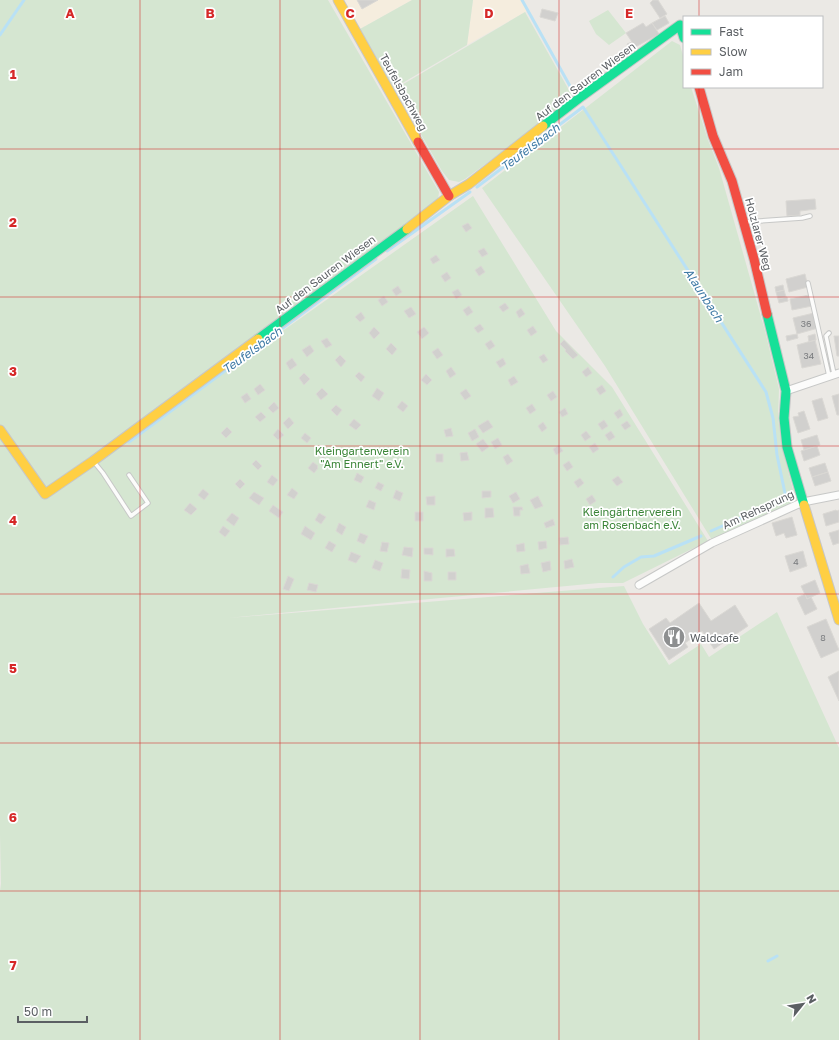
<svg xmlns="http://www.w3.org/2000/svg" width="839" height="1040" font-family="'Golos Text',sans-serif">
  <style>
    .commercial { fill: #f5edde }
    .green { fill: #d5e6d1 }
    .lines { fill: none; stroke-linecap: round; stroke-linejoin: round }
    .stream { stroke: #b9e1f5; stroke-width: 3 }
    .building { fill: #d1d0ce; stroke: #dad8d4 }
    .lane-casing { stroke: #c7c8c7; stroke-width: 5.5 }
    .street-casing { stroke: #c7c8c7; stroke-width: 9 }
    .fast-casing { stroke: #c7c7c7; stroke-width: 11 }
    .slow-casing { stroke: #c7c7c7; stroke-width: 11 }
    .jam-casing { stroke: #c7c7c7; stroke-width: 11 }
    .lane { stroke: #fcfcfb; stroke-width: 3.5 }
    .street { stroke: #fcfcfb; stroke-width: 7 }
    .fast { stroke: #16e098; stroke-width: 9 }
    .slow { stroke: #ffcf43; stroke-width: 9 }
    .jam { stroke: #f24e42; stroke-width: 9 }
    .grid { fill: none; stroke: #d62828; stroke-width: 1; stroke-opacity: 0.55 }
    .labels { text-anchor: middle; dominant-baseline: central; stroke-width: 3.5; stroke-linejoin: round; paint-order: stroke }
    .number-label { font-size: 9px; fill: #7a7c7f }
    .street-label { font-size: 11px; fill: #5b5f63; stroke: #fff }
    .park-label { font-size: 11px; fill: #3b8538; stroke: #fff }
    .poi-label { font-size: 11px; fill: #5b5f63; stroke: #fff; text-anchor: start }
    .water-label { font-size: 12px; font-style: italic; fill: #3f7aa5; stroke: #fff }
    .grid-label { font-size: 13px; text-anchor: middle; font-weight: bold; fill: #d62828; stroke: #fff; stroke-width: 3.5; stroke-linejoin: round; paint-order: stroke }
  </style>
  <rect width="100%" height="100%" fill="#ebe9e5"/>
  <path class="commercial" d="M331,0h81l-61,34z
    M473,0h48l6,11 -60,34z"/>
  <path class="green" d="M0,0h328l111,192 -1,8 -393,292 -45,-64z
    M412,0h61l-6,45 -73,43 -34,-59z
    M608,10l18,23 -17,12 -13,-11 -7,-13z
    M525,12l49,87 -109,80 -6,3 -10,-2 -7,-9 -47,-82z
    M672,41l8,4 4,14v28h7l17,53 11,28 46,163 14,58 -1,28 4,31 14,53 -81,44 -110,-179 -123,-178z
    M473,196l83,135 56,56 96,154 -85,42h-24l-371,35 396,-32 19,38 26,41 32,-21 8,13 68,-45 62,136v292h-839v-149l1,-7 -1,-49v-401l44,61 37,-21z"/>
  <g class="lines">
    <path class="stream" d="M522,0l53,95
      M0,35l24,-35
      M477,187l106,-80 183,285 7,26 4,37 9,43 -75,33
      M387,251l83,-59
      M129,442l247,-183
      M613,577l11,-10 17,-10 13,-1 47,-20
      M768,961l9,-5"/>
  </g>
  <path class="building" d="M357,0h21l-16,9z
    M653,0h5l9,14 -7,4 -10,-15z
    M542,9l16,4 -3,8 -15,-4z
    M665,16l4,7 -12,7 -5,-7z
    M643,23l3,4 6,-4 7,11 -29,16 -3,-6 5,-2 -6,-9z
    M815,199l1,10 -16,2v4l-13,1 -1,-15z
    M468,223l4,5 -6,4 -4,-6z
    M484,248l4,6 -6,3 -4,-6z
    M436,255l4,5 -7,4 -3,-5z
    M481,266l4,6 -6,4 -4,-6z
    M447,272l4,6 -6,4 -4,-6z
    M805,274l3,13 -19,5 -3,-13z
    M783,285l1,5 -8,2 -1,-5z
    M398,286l4,6 -6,4 -4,-6z
    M458,289l4,6 -6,4 -4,-7z
    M784,290l2,7 -8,2 -2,-7z
    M809,295l3,11 -20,4 -2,-11z
    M384,296l4,6 -6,4 -4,-6z
    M787,297l1,4 -9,2 -1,-4z
    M505,303l4,5 -6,4 -4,-5z
    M469,306l4,6 -6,4 -4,-6z
    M411,307l5,7 -7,4 -5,-7z
    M521,308l4,6 -6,4 -3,-6z
    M361,312l4,6 -5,4 -5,-5z
    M814,313l4,15 -21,6 -4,-16z
    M480,324l4,5 -6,4 -4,-5z
    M533,326l4,6 -6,4 -4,-6z
    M374,327l6,6 -6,6 -5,-6z
    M424,327l5,6 -7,6 -5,-7z
    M797,334l1,4 -11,3 -1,-5z
    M815,334l1,6 -7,2 -1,-6z
    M834,336h5v20h-2z
    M327,338l5,7 -6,3 -5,-7z
    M491,340l4,6 -6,4 -4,-6z
    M564,340l14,15 -5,4 -8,-8 1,-1 -6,-6z
    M815,340l6,24 -19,4 -5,-23z
    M391,343l6,6 -5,6 -6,-6z
    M310,345l4,6 -7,6 -5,-7z
    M438,348l5,7 -6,4 -5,-7z
    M544,354l4,6 -5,3 -4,-6z
    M340,355l6,6 -5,6 -6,-7z
    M292,358l5,7 -7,5 -4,-7z
    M503,358l3,6 -6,4 -4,-6z
    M451,367l5,7 -6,4 -4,-7z
    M588,367l4,6 -6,4 -4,-5z
    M359,372l6,5 -4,5 -6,-6z
    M304,373l6,6 -6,6 -5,-7z
    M426,374l6,6 -5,5 -6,-5z
    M514,376l4,6 -7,4 -3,-6z
    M260,384l5,6 -7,5 -4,-6z
    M602,385l4,6 -6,4 -4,-6z
    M322,388l6,6 -7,6 -5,-6z
    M377,388l7,5 -5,8 -7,-5z
    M466,389l5,7 -6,4 -5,-7z
    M553,391l4,6 -6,4 -4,-6z
    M247,393l4,6 -6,4 -4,-6z
    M839,394v21h-2l-5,-19z
    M822,398l6,20 -10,3 -6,-20z
    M402,401l6,5 -5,6 -6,-5z
    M274,402l5,6 -6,5 -5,-5z
    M532,404l4,6 -6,4 -4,-6z
    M336,405l6,5 -5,6 -6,-6z
    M565,408l3,6 -6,3 -3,-5z
    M620,409l3,6 -5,4 -4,-6z
    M804,411l6,18 -12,4 -5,-16 6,-1 -1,-3z
    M261,412l5,5 -6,5 -5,-5z
    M289,417l5,6 -6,6 -5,-6z
    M354,419l7,6 -5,5 -7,-5z
    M488,420l5,7 -10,6 -5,-7z
    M604,420l4,6 -6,4 -4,-6z
    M627,421l4,5 -6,4 -4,-5z
    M543,422l4,6 -5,4 -4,-6z
    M227,427l5,5 -6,6 -5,-5z
    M451,428l2,8 -7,1 -2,-7z
    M278,429l6,6 -6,5 -5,-5z
    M475,429l4,8 -7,4 -4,-8z
    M586,431l5,6 -6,4 -4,-6z
    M611,431l4,6 -6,4 -4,-6z
    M305,433l6,5 -4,5 -6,-5z
    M817,435l3,10 -16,5 -3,-10z
    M498,438l4,7 -7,4 -4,-7z
    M483,439l6,8 -7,5 -6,-8z
    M595,443l4,6 -6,4 -4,-6z
    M559,445l4,6 -7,4 -3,-6z
    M817,446l3,9 -16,6 -3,-10z
    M322,448l6,5 -5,6 -6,-5z
    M467,452l2,8 -8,1 -1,-8z
    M436,454h7v8h-7z
    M508,454l5,7 -6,4 -4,-8z
    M256,460l6,6 -4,4 -6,-6z
    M569,461l4,6 -6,4 -4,-6z
    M313,462l5,4 -1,1 1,1 -4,5 -6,-5z
    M825,463l3,9 -16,5 -3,-9z
    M828,472l3,9 -16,5 -3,-9z
    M357,473l7,4 -3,6 -7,-3z
    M272,475l6,5 -5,6 -6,-4z
    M618,476l5,6 -6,4 -5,-6z
    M580,478l4,5 -6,5 -4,-6z
    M240,479l5,5 -5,5 -5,-5z
    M378,482l6,3 -3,6 -6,-3z
    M292,488l6,5 -4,6 -7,-4z
    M203,489l6,5 -5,6 -6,-5z
    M396,490l7,3 -3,8 -7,-3z
    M482,491h9v6l-9,1z
    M254,492l10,6 -5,7 -10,-7z
    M516,492l4,7 -7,4 -4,-7z
    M592,495l4,6 -6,4 -4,-6z
    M435,496v9h-8l-1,-8z
    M538,496l5,10 -8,3 -5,-9z
    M369,500l7,3 -2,7 -8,-3z
    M190,503l7,6 -6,6 -7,-5z
    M273,505l10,7 -4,6 -10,-7z
    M513,507h9l1,3h-3v6h-6z
    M485,508h8l1,9 -9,1z
    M836,510l1,1 2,-1v12l-13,4 -3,-12z
    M415,512h8v9h-8z
    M472,512v8l-8,1 -1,-8z
    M232,513l7,5 -5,8 -8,-6z
    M319,513l7,4 -5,7 -6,-4z
    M792,517l5,18 -11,3 -2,-5 -8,3 -4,-13z
    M553,519l2,6 -9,3 -2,-5z
    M339,523l7,4 -4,8 -6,-4z
    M223,526l7,5 -5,6 -6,-5z
    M305,526l10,7 -4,7 -10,-6z
    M839,530v13l-6,2 -4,-12z
    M360,533l8,3 -4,8 -7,-3z
    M568,537l1,7 -9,1 -1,-7z
    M329,541l7,4 -4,7 -7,-4z
    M546,541l1,7 -8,2 -1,-8z
    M382,542l7,1 -2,9 -7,-1z
    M524,543l1,8 -8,1 -1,-7z
    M404,547l9,1 -1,9 -10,-2z
    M424,548h9v7l-9,-1z
    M446,549h8l1,7 -9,1z
    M803,551l4,15 -17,6 -5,-16z
    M351,552l10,4 -5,7 -8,-3z
    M572,559l2,8 -9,2 -1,-8z
    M375,560l8,3 -3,8 -8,-3z
    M550,561l1,9 -8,2 -2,-9z
    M528,564l2,9 -9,1 -1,-8z
    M402,569l8,1 -1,9 -8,-1z
    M424,571l8,2v8h-8z
    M448,572h8v8h-8z
    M288,576l6,3 -5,12 -6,-2z
    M815,580l5,13 -13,6 -6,-13z
    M309,583l9,2 -2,7 -9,-2z
    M805,594l2,5 4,-2 6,12 -12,6 -8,-17z
    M699,603l12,18 24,-16 13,21 -34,23 -12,-18 -17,12 3,4 -19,13 -20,-31 17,-11 4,5z
    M826,619l13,31 -18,8 -14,-31z
    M839,671v30l-11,-24z"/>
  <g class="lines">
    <g class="lane-casing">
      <path id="lane" d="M745,222l57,-4 8,-2
        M808,283l21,93
        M829,333l-3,3 8,38
        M94,462l9,11 28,43 17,-13 -19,-28"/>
    </g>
    <g class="street-casing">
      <path id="street" d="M786,391l53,-18
        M639,585l73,-42 91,-41 36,-7"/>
    </g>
    <g class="fast-casing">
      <path id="fast" d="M543,126l39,-30 98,-71 4,13
        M767,314l19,77 -2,27 3,29 17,58
        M258,339l149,-110"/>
    </g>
    <g class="slow-casing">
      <path id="slow" d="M338,0l80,142
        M407,229l42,-33 20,-12 74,-58
        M0,430l45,64 48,-33 165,-122
        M804,505l35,115"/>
    </g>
    <g class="jam-casing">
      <path id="jam" d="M699,87l14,49 19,45 22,78 13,55
        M418,142l31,54"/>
    </g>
    <use href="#lane" class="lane"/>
    <use href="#street" class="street"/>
    <use href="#fast" class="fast"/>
    <use href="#slow" class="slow"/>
    <use href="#jam" class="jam"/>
  </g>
  <path class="grid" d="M140,0v1040M280,0v1040M420,0v1040M559,0v1040M699,0v17M699,87v953M0,149h839M0,297h839M0,446h839M0,594h839M0,743h839M0,891h839"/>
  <defs>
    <g id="restaurant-disc" transform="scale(1.15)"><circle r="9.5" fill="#8d8f90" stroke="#fff"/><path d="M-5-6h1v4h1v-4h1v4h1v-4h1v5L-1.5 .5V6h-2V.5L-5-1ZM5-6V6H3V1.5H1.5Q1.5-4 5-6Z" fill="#fff"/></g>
  </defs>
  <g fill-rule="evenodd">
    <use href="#restaurant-disc" x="674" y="637"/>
  </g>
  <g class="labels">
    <g class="number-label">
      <text x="806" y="323">36</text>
      <text x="809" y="355">34</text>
      <text x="796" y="561">4</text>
      <text x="823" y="637">8</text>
    </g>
    <g class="street-label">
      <text transform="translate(585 81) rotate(-37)">Auf den Sauren Wiesen</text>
      <text transform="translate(404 92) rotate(61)">Teufelsbachweg</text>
      <text transform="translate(759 234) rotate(75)">Holzlarer Weg</text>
      <text transform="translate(325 274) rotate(-37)">Auf den Sauren Wiesen</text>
      <text transform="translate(758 509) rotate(-25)">Am Rehsprung</text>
    </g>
    <g class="park-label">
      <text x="362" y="450">Kleingartenverein<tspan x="362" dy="13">"Am Ennert" e.V.</tspan></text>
      <text x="632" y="511">Kleingärtnerverein<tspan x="632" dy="13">am Rosenbach e.V.</tspan></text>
    </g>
    <g class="poi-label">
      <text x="690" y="637">Waldcafe</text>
    </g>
    <g class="water-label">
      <text transform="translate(530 147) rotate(-37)">Teufelsbach</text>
      <text transform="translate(704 295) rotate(57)">Alaunbach</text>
      <text transform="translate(252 350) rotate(-36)">Teufelsbach</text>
    </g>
  </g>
  <g class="grid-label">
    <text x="70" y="18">A</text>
    <text x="210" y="18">B</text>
    <text x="350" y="18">C</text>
    <text x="489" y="18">D</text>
    <text x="629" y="18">E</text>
    <text x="13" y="79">1</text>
    <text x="13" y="227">2</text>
    <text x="13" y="376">3</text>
    <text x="13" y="525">4</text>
    <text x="13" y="673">5</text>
    <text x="13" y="822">6</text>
    <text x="13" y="970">7</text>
  </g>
  <rect x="683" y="16" width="140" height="72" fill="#ffffff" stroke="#bdbfc1"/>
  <rect x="691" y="29" width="20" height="6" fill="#16e098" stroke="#bdbfc1"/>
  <text x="719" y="36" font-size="12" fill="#5b5f63">Fast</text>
  <rect x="691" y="49" width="20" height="6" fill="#ffcf43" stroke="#bdbfc1"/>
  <text x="719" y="56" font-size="12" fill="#5b5f63">Slow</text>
  <rect x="691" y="69" width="20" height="6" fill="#f24e42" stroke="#bdbfc1"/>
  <text x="719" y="76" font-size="12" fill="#5b5f63">Jam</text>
  <g transform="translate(803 1004) rotate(60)" stroke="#ffffff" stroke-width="3" paint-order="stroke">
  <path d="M0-3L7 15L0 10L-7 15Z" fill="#5b5f63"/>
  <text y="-6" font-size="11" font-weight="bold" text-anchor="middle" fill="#5b5f63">N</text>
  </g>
  <path d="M18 1016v6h69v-6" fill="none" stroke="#5b5f63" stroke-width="2"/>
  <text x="24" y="1016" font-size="12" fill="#5b5f63" stroke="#ffffff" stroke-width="3" paint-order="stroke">50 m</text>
</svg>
